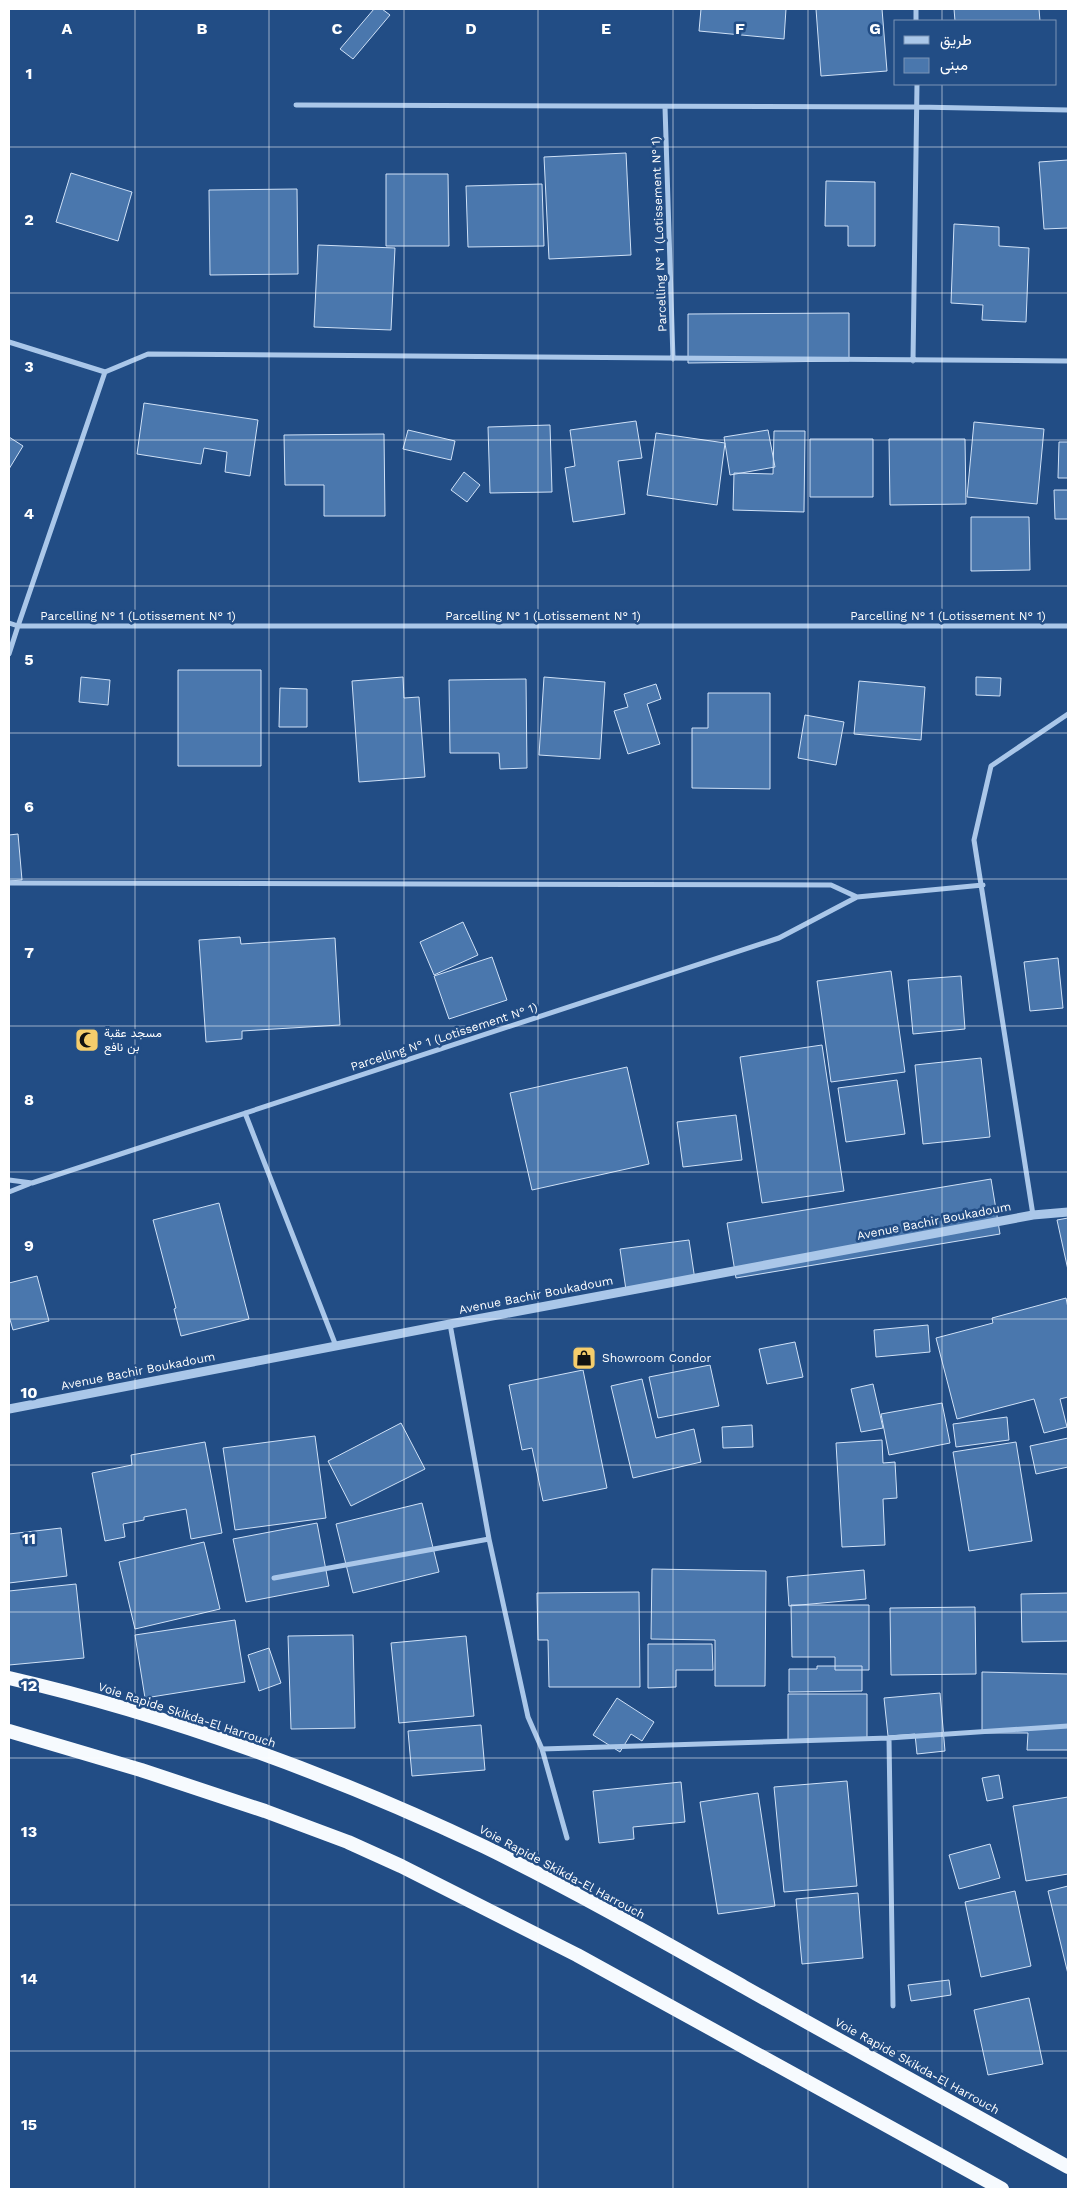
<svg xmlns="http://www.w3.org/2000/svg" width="1077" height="2198" font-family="'Work Sans',Vazirmatn,sans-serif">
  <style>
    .building { fill: #4a77ad; stroke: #cfe1f7 }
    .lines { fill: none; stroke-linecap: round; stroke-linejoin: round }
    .minor { stroke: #aac7e9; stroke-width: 5 }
    .tertiary { stroke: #aac7e9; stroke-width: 9 }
    .trunk { stroke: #f6fafe; stroke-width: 14 }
    .grid { fill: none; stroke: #fff; stroke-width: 1; stroke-opacity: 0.55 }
    .labels { text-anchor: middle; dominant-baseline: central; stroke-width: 5; stroke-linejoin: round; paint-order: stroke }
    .street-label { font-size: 12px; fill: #fff; stroke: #224d85 }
    .poi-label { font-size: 12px; fill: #fff; stroke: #224d85; text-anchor: start }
    .grid-label { font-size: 16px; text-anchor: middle; font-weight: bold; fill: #fff; stroke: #224d85; stroke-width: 5; stroke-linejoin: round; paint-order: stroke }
  </style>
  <rect width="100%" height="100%" fill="#224d85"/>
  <path class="building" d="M374,9h8l8,6 -37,44 -13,-10z
    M701,9h85l-2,30 -85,-8z
    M816,9h66l5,62 -66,5z
    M954,9h85l1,12h-85z
    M626,153l5,102 -82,4 -5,-102z
    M1068,160v68l-24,1 -5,-67z
    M71,173l61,19 -14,49 -62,-19z
    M386,174h62l1,72h-63z
    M826,181l49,1v64h-27v-20h-23z
    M542,184l2,62 -76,1 -2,-61z
    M297,189l1,85 -88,1 -1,-85z
    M954,224l45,3v19l30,2 -3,74 -44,-2 1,-15 -32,-2z
    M318,245l77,3 -4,82 -77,-3z
    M849,313v48l-161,2v-49z
    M144,403l114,17 -8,56 -25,-4 2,-20 -23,-4 -3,16 -64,-10z
    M636,421l6,37 -24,3 7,53 -52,8 -8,-54 10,-2 -5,-36z
    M974,422l70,7 -7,75 -70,-7z
    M550,425l2,67 -62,1 -2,-66z
    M408,430l47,11 -4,19 -48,-11z
    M768,430l7,37 -45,8 -6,-38z
    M774,431h31l-1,81 -71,-2 1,-37 39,1z
    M656,433l69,10 -8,62 -70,-10z
    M384,434l1,82h-61v-31h-39l-1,-50z
    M9,437l14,9 -14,23z
    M810,439h63v58h-63z
    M889,439h76l1,65 -76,1z
    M1059,442h9v36h-10z
    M464,472l16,13 -13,17 -16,-12z
    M1054,490h14v29h-13z
    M971,517h58l1,53 -59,1z
    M178,670h83v96h-83z
    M81,677l29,3 -2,25 -29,-3z
    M403,677l1,21 15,-1 6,80 -66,5 -7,-101z
    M544,677l61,5 -5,77 -61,-4z
    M976,677l25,1 -1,18 -24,-1z
    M526,679l1,89 -27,1 -1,-16h-49l-1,-73z
    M859,681l66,6 -4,53 -67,-6z
    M656,684l5,15 -14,5 13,40 -32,10 -14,-43 14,-4 -4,-13z
    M280,688l27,1v38h-28z
    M708,693h62v96l-78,-1v-60h16z
    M805,715l39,7 -8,43 -38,-7z
    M18,834l4,46 -13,1v-46z
    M463,922l15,33 -44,20 -14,-33z
    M240,937l1,7 94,-6 5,87 -98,6v8l-36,3 -7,-102z
    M492,957l15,43 -58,19 -15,-43z
    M1058,958l5,50 -33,3 -6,-49z
    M891,971l14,101 -74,10 -14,-101z
    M961,976l4,53 -52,5 -5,-54z
    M822,1045l22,146 -82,12 -22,-146z
    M981,1058l9,79 -67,7 -8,-79z
    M627,1067l22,97 -117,26 -22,-97z
    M897,1080l8,54 -59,8 -8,-54z
    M736,1115l6,45 -59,7 -6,-45z
    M991,1179l9,55 -264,44 -9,-55z
    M219,1203l30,116 -68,17 -7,-27 2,-1 -23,-88z
    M1068,1218v52l-11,-50z
    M689,1240l6,40 -69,10 -6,-41z
    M37,1276l12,45 -36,9 -4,-14v-33z
    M1066,1298l2,10v89l-8,2 7,28 -23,6 -10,-34 -77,20 -21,-81 57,-15 -1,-5z
    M928,1325l2,27 -54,5 -2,-27z
    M795,1342l8,35 -36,7 -8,-35z
    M710,1365l9,41 -61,12 -9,-41z
    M583,1370l24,118 -64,13 -11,-53 -10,2 -13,-65z
    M642,1379l14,59 38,-9 7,33 -68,16 -22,-92z
    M873,1384l10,44 -22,4 -10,-43z
    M942,1403l8,40 -61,12 -8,-41z
    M1007,1417l2,23 -53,7 -3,-23z
    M401,1423l24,46 -74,37 -23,-45z
    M752,1425l1,22 -30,1 -1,-21z
    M315,1436l11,82 -91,12 -12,-82z
    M1068,1438v29l-32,7 -6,-28z
    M882,1440l1,23 12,-1 2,36 -14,1 2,46 -43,2 -6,-104z
    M205,1442l17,91 -31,6 -5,-30 -42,8v3l-21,4 2,13 -20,4 -13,-68 40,-8 -1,-10z
    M1016,1442l16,99 -63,10 -16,-99z
    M422,1503l17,69 -86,21 -17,-69z
    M317,1523l12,63 -83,16 -13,-63z
    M61,1528l6,48 -58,7v-49z
    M204,1542l16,67 -85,20 -16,-67z
    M652,1569l114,2 -1,115h-50v-46l-64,-1z
    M864,1570l2,29 -77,7 -2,-29z
    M76,1584l8,74 -75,7v-74z
    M639,1592l1,95h-91l-1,-47h-10l-1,-47z
    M1068,1593v48l-46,1 -1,-48z
    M791,1605h78v65h-34v-13h-43z
    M975,1607l1,67 -85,1 -1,-67z
    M235,1620l10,62 -100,16 -10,-63z
    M353,1635l2,93 -64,1 -3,-93z
    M466,1636l8,80 -75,7 -8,-80z
    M648,1644h64l1,26h-37v17l-28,1z
    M269,1648l12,35 -22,8 -11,-36z
    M817,1666h45v25l-73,1v-23h28z
    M982,1672l86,2v76h-41l1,-17h-46z
    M940,1693l5,58 -28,3 -2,-20 -27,2 -4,-38z
    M788,1694h79v46h-79z
    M617,1698l37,24 -12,19 -11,-7 -11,18 -27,-17z
    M481,1725l4,45 -73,6 -4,-45z
    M999,1775l4,23 -16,3 -5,-23z
    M847,1781l10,105 -73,6 -10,-105z
    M681,1782l4,40 -52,5 1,12 -35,4 -6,-52z
    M758,1793l17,113 -57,8 -18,-112z
    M1068,1797v77l-42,7 -13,-75z
    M990,1844l10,34 -41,11 -10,-34z
    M1068,1886v88l-20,-83z
    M1015,1891l16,75 -50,11 -16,-75z
    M858,1893l5,65 -61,6 -6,-65z
    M949,1980l2,15 -40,6 -3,-16z
    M1029,1998l14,66 -55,11 -14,-65z"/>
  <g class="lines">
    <path class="minor" d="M916,9v12
      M296,105l621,2 151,3
      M665,107l8,252
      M9,342l96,30
      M913,361l4,-277
      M105,372l-87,254h1050
      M105,372l43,-18 920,7
      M9,623l9,3 -9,28
      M9,883l822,2 26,12
      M245,1113l91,233
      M9,1180l23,3 747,-245 78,-41 126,-12
      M9,1192l20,-8
      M1033,1215l-59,-375 17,-74 77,-52
      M450,1324l39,215 39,178 14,32
      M274,1578l215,-39
      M889,1738l4,268
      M567,1838l-25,-89 347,-11 179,-12"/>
    <path class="tertiary" d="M9,1409l441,-85 583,-109 35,-3"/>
    <path class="trunk" d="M9,1678c161,37 327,98 476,169 88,43 174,92 259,140 108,60 216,121 324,180
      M9,1731l132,39 124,41 83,31 53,24 176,89 425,234"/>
  </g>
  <path class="grid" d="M135,9v2180M269,9v2180M404,9v2180M538,9v2180M673,9v2180M808,9v2180M942,9v12M942,84v2105M9,147h1059M9,293h1059M9,440h1059M9,586h1059M9,733h1059M9,879h1059M9,1026h1059M9,1172h1059M9,1319h1059M9,1465h1059M9,1612h1059M9,1758h1059M9,1905h1059M9,2051h1059"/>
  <defs>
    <g id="mosque-square" transform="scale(1.25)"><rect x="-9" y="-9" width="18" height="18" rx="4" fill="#f5cd6c" stroke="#224d85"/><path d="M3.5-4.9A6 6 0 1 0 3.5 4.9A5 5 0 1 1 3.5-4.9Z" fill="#111"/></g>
    <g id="shop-square" transform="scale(1.25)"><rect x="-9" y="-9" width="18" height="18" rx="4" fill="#f5cd6c" stroke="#224d85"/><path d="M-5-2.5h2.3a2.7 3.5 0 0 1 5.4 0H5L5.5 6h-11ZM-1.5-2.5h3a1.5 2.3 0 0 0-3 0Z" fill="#111"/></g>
  </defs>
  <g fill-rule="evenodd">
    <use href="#mosque-square" x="87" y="1040"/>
    <use href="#shop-square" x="584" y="1358"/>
  </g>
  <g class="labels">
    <g class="street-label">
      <text transform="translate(659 234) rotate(-92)">Parcelling N° 1 (Lotissement N° 1)</text>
      <text x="138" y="616">Parcelling N° 1 (Lotissement N° 1)</text>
      <text x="543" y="616">Parcelling N° 1 (Lotissement N° 1)</text>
      <text x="948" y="616">Parcelling N° 1 (Lotissement N° 1)</text>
      <text transform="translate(444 1037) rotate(-18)">Parcelling N° 1 (Lotissement N° 1)</text>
      <text transform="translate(934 1221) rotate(-11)">Avenue Bachir Boukadoum</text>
      <text transform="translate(536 1295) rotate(-11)">Avenue Bachir Boukadoum</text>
      <text transform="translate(138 1371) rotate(-11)">Avenue Bachir Boukadoum</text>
      <text transform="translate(187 1715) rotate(18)">Voie Rapide Skikda-El Harrouch</text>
      <text transform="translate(562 1872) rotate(28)">Voie Rapide Skikda-El Harrouch</text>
      <text transform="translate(917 2066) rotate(29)">Voie Rapide Skikda-El Harrouch</text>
    </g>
    <g class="poi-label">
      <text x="104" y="1033">مسجد عقبة<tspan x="104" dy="14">بن نافع</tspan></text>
      <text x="602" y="1358">Showroom Condor</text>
    </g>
  </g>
  <g class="grid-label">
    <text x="67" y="34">A</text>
    <text x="202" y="34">B</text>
    <text x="337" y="34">C</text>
    <text x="471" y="34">D</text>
    <text x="606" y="34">E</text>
    <text x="740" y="34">F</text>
    <text x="875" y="34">G</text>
    <text x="29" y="79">1</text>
    <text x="29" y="225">2</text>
    <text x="29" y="372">3</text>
    <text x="29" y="519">4</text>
    <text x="29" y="665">5</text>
    <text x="29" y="812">6</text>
    <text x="29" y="958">7</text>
    <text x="29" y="1105">8</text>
    <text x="29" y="1251">9</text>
    <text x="29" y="1398">10</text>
    <text x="29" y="1544">11</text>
    <text x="29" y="1691">12</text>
    <text x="29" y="1837">13</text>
    <text x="29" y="1984">14</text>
    <text x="29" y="2130">15</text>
  </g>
  <rect width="1077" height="2198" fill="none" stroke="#ffffff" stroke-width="20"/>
  <rect x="894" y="20" width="162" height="65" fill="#224d85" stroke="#7a94b6"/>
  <rect x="904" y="36" width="25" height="8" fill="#aac7e9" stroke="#7a94b6"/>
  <text x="940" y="45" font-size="15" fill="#ffffff">طريق</text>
  <rect x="904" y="58" width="25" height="15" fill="#4a77ad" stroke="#7a94b6"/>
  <text x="940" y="70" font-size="15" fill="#ffffff">مبنى</text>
</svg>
